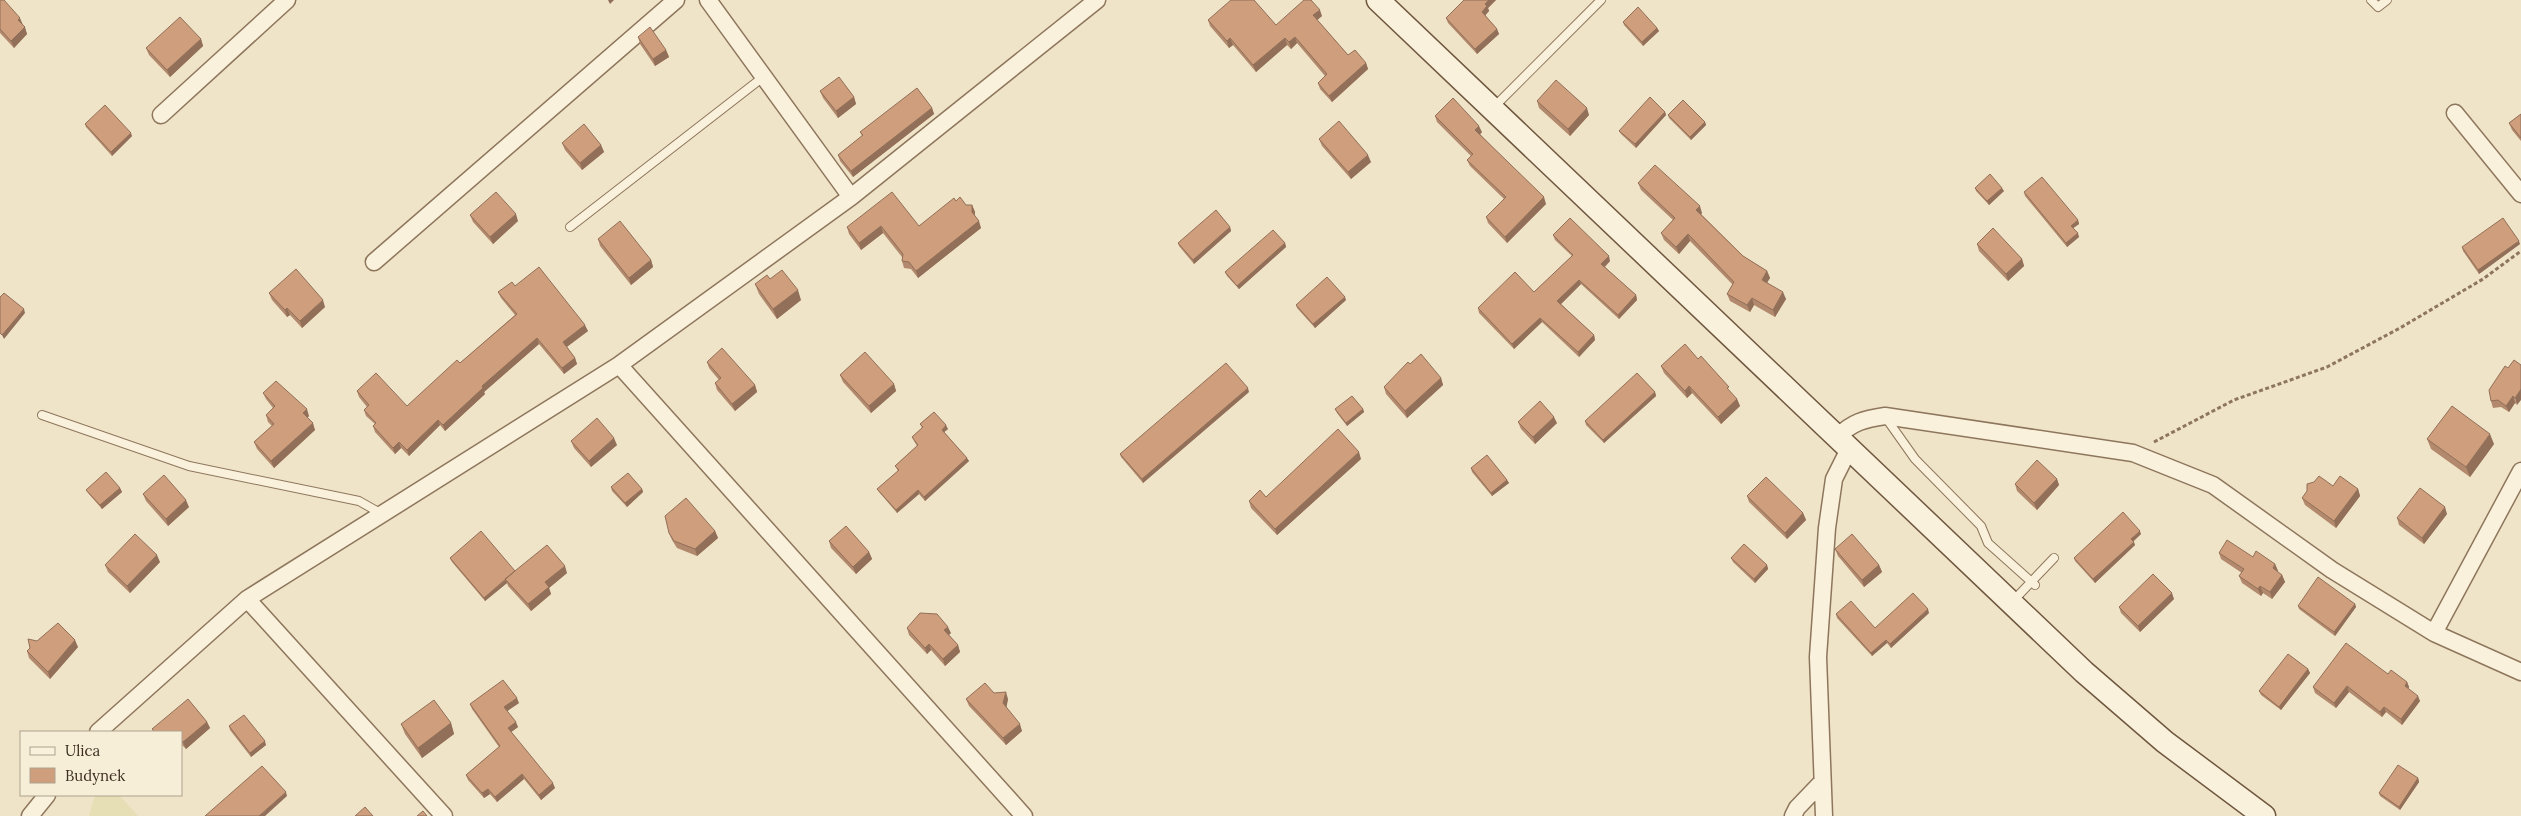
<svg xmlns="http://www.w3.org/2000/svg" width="2521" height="816" font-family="Lora,serif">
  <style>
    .farmland { fill: #e6deb5 }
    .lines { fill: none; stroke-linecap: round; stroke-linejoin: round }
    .lane-casing { stroke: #8d765c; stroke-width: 10 }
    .street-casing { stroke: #8d765c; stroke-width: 19 }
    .secondary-casing { stroke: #6f573f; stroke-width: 25 }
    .path { stroke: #8d765c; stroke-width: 3; stroke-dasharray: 4 2.5; stroke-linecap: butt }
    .lane { stroke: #faf1dc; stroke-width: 8 }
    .street { stroke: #faf1dc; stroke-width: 16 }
    .secondary { stroke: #faf1dc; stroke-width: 22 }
    .wall { fill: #b2896c }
    .shaded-wall { fill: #916f58 }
    .building { fill: #cf9f7d; stroke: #916f58 }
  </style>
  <rect width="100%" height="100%" fill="#f0e4c8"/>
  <path class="farmland" d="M95,795h24l19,21h-49z"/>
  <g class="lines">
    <g class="lane-casing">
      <path id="lane" d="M2371,0l7,7 9,-7
        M1493,108l108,-108
        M570,227l192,-149
        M42,415l147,51 170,35 23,13
        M1886,418l29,41 66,67 7,17 47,42
        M2012,602l42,-44"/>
    </g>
    <g class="street-casing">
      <path id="street" d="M708,0l143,197
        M2455,113l66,81
        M161,115l126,-115
        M374,262l302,-262
        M619,365l405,451
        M1837,437c16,-15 27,-18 48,-21l248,37 80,32 119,85 102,63 87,39
        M247,599l197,217
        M2434,633l87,-162
        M98,732l149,-133 372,-234 232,-168 246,-197
        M30,816l17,-21
        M1793,816l4,-8 24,-25
        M1824,816l-6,-159 9,-129 7,-49 15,-30"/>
    </g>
    <g class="secondary-casing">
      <path id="secondary" d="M1378,0l706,672 81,70 99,74"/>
    </g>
    <path class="path" d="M2154,442l80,-42 93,-33 73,-39 83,-49 38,-28"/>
    <use href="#lane" class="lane"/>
    <use href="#street" class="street"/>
    <use href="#secondary" class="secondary"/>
  </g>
  <path class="wall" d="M0,0l23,25 4,9 -13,14 -14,-15z
    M1464,0h32l-8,8 1,3 -4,4 12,14 2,5 -22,20 -29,-31 -2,-5z
    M1322,16l-5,4 31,35 18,8 2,6 -36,33 -12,-13 -2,-6 7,-7 -28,-33 -6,6 -4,-4 -31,27 -23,-27 -4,3 -19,-22 -2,-6 68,5z
    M1623,22l34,6 2,3 -16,15 -19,-21z
    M638,37l28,13 3,7 -14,9 -15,-22z
    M201,39l2,7 -33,31 -21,-22 -3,-7z
    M820,91l34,6 2,7 -18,14 -15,-20z
    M1537,101l52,14 -19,21 -31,-28z
    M932,108l2,6 -81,63 -13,-16 -2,-6 24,-19 -2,-4z
    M1665,112l1,3 -30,33 -15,-14 -2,-3z
    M2521,114v27l-9,-11 -3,-7z
    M1668,115l37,7 1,3 -15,15 -22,-22z
    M1435,116l47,16 -2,2 66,70 -39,39 -19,-20 -2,-6 18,-18 -34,-33 -3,-6 4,-4 -34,-34z
    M85,124l47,12 -20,20 -26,-29z
    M1319,139l52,23 -20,17 -29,-33z
    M562,143l39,2 3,7 -22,18 -17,-20z
    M1638,183l64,30 -1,1 42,42 24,15 3,7 -3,4 19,17 -11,18 -21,-12 -4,7 -20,-11 -3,-7 6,-9 -43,-44 -11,13 -15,-14 -3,-7 12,-13 -32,-30z
    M1975,188l29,3 -15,14 -13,-14z
    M2024,192l54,28 1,4 -6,4 6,9 -12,10 -42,-51z
    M956,201l10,4h6l3,7v4l6,12 -63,50 -7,-9 -7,-1 -2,-7v-4l-19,-24 -22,17 -12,-16 -2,-7 72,-1z
    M470,215l48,6 -25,23 -20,-22z
    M1230,227l1,4 -37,33 -15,-18 -1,-3z
    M1553,235l57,26 -5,6 31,28 1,5 -18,19 -38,-35 -20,20 33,31 1,5 -16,17 -37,-35 -28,27 -35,-36 -1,-5 56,-16 38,-36 -17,-16z
    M598,239l53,21 2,7 -22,18 -31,-39z
    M1285,243l1,4 -47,42 -12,-13 -2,-4z
    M1977,244l45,15 2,7 -16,15 -29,-30z
    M2520,244l-41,30 -16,-23 -1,-4z
    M770,279l31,21 -24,19 -18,-25 -4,-10z
    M515,286l73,45 -21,16 8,11 2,6 -13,10 -25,-30 -55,48 1,2 -40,37 -5,-6 -31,31 -8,-8 -6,6 -20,-22 -2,-6 2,-2 -9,-8 -2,-6 3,-3 -8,-10 -2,-6 50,15 53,-43 55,-48 -14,-17 -3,-6z
    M269,293l56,14 -23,21 -12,-13 -3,2 -15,-17z
    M1346,300l-31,28 -18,-20 -1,-3z
    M707,362l48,23 2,7 -22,19 -18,-21 -2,-7 4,-3 -10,-12z
    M1410,364l31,14 2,7 -36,33 -21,-24 -2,-7z
    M1661,366l76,33 3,7 -19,18 -29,-31 -5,5 -23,-25z
    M2505,366l12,39 -2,-2 -6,9 -8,-5 -8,1 -2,-7z
    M840,375l54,9 2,7 -25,22 -28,-31z
    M1249,392l-106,91 -22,-26 -1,-3z
    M1655,392l1,4 -52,47 -18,-18 -1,-4z
    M263,393l46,23 -2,2 8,12 -41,38 -17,-19 -3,-7 18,-16 -4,-4 -2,-7 7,-7 -7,-9z
    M1335,409h28l1,3 -17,14 -10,-13z
    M1518,422l39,1 -22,21 -14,-15z
    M920,424l28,5 -4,3 25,29 -44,40 -6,-7 -22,19 -18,-21 -2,-3 21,-18 -3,-5 22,-20 -3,-5 -2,-4 10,-9z
    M2427,439l67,5 -24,33 -39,-28z
    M571,441l46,4 -26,22 -17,-19z
    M1361,459l-84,76 -26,-27 -2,-7 17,-4z
    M1471,468l36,12 2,3 -17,13 -20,-24z
    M2057,479l2,6 -22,25 -20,-19 -2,-7z
    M2333,486l25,3 2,7 -24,32 -31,-23 -3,-7z
    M611,487l31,2 1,3 -16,15 -15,-16z
    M120,488l2,4 -20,17 -14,-16 -2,-3z
    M143,494l46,13 -21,19 -22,-25z
    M1747,496l56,17 3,7 -19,19 -38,-37z
    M2447,514l-23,30 -25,-19 -2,-7z
    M715,531l3,7 -21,18 -20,-8 -5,-8 -3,-7z
    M2141,534l-8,8 2,3 -40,38 -20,-22 -1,-3z
    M829,541l40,11 3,7 -16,15 -25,-26z
    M1835,549l44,16 3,7 -18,15 -26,-31z
    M2219,553l34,4 22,7 3,7 -1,1 5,3 3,7 -13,17 -9,-6 -2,3 -19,-13 -3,-7 3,-3 -21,-14z
    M450,558l65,13 52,2 -18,15 2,6 -20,17 -23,-25 -1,-3 -22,18 -33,-39z
    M1731,558l36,7 1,4 -13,14 -22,-21z
    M160,562l-30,31 -22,-21 -3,-7z
    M2174,599l-34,33 -19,-19 -2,-6z
    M2355,604l1,3 -21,29 -36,-27 -1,-3z
    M1929,613l-38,35 -4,-5 -15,13 -35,-38 -1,-4 39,14z
    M907,628l44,5 -2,2 9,10 2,7 -15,14 -14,-16 -4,4 -18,-19z
    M78,647l-28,32 -21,-21 -2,-7z
    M2308,669l2,4 -29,37 -20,-15 -2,-4z
    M2388,674l19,8 2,5 -1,2 12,12 -18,24 -16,-13 -4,5 -33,-25 -13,16 -21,-15 -2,-6z
    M994,693l14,6 -2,8 16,24 -16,14 -37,-39 -3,-7z
    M519,703l-12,8 11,16 -7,5 44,56 -14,12 -17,-21 -27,23 -7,-8 -6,4 -16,-18 -2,-5 33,-28 -27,-38 -2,-5z
    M207,722l3,6 -24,21 -4,-4 -1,1v-14h-27l-2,-3z
    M451,723l3,11 -32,24 -17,-24 -4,-10z
    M229,726l37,19 -15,12 -21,-27z
    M2418,778l1,4 -19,28 -20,-14 -1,-3z"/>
  <path class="shaded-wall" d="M608,0h6l-4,4z
    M1489,0h7l-8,8 1,3 -5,6 -2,-5 3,-8z
    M1320,10l2,6 -6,5 -3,-6z
    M20,18l3,7 -3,2 -2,-7z
    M25,27l2,7 -13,14 -3,-7z
    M1657,28l2,3 -16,15 -1,-4z
    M1497,29l2,5 -22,20 -2,-5z
    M1295,37l2,6 -6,6 -2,-7z
    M1230,38l3,7 -4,3 -2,-7z
    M1285,38l2,7 -31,27 -3,-7z
    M201,39l2,7 -33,31 -3,-7z
    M666,50l3,7 -14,9 -2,-7z
    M1366,63l2,6 -36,33 -3,-6z
    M854,97l2,7 -18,14 -2,-7z
    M932,108l2,6 -81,63 -2,-6z
    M1587,108l2,7 -19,21 -2,-7z
    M1665,112l1,3 -30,33 -1,-4z
    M1705,122l1,3 -15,15 -1,-3z
    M1479,126l3,6 -4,5 -3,-7z
    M131,133l1,3 -20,20 -1,-4z
    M601,145l3,7 -22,18 -2,-7z
    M1368,155l3,7 -20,17 -3,-7z
    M2002,188l2,3 -15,14 -2,-4z
    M1544,197l2,7 -39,39 -2,-6z
    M972,205l3,7 -1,7 -2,-7z
    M1700,206l2,7 -3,4 -3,-7z
    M516,214l2,7 -25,23 -3,-7z
    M2078,220l1,4 -7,5 -1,-3z
    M979,221l2,7 -63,50 -2,-7z
    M881,226l2,7 -22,17 -2,-7z
    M1230,227l1,4 -37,33 -1,-4z
    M2078,233l1,4 -12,10 -1,-4z
    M1688,234l2,7 -11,13 -3,-7z
    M2519,241l1,3 -41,30 -1,-4z
    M1285,243l1,4 -47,42 -2,-3z
    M1609,256l1,5 -7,7 -2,-4z
    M2022,259l2,7 -16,15 -2,-7z
    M651,260l2,7 -22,18 -2,-7z
    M1767,271l3,7 -5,8 -3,-6z
    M1579,280l2,4 -22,22 -2,-5z
    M798,290l3,10 -24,19 -4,-10z
    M1783,292l3,7 -11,18 -2,-7z
    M1636,295l1,5 -18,19 -1,-4z
    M1345,297l1,3 -31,28 -2,-4z
    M1752,298l2,7 -4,7 -3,-7z
    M323,300l2,7 -23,21 -2,-7z
    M287,308l3,7 -3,2 -2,-7z
    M24,309l1,4 -21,26 -2,-4z
    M1540,318l2,4 -28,27 -2,-5z
    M585,325l3,6 -23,17 -2,-6z
    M1594,335l1,5 -16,17 -1,-5z
    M537,338l2,6 -55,48 1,2 -40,37 -2,-6 39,-39z
    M575,358l2,6 -13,10 -2,-6z
    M1441,378l2,7 -36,33 -2,-7z
    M894,384l2,7 -25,22 -2,-7z
    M755,385l2,7 -22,19 -3,-7z
    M1689,386l3,7 -5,5 -2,-7z
    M1248,388l1,4 -106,91 -1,-4z
    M2521,389v11l-4,5 -2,-7z
    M1655,392l1,4 -52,47 -1,-3z
    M2513,396l2,7 -6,9 -3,-6z
    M1737,399l3,7 -19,18 -3,-7z
    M307,409l2,7 -4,4 -2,-7z
    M1363,409l1,3 -17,14 -1,-3z
    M1554,417l3,6 -22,21 -2,-7z
    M438,420l2,5 -31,31 -2,-6z
    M313,423l2,7 -41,38 -3,-7z
    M946,425l2,4 -5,4 -1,-3z
    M2490,434l4,10 -24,33 -4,-10z
    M614,438l3,7 -26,22 -2,-6z
    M399,442l2,6 -6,6 -2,-6z
    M1359,452l2,7 -84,76 -2,-6z
    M967,458l2,3 -44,40 -1,-4z
    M2057,479l2,6 -22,25 -3,-7z
    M1507,480l2,3 -17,13 -1,-3z
    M120,488l2,4 -20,17 -2,-4z
    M642,489l1,3 -16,15 -2,-4z
    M2358,489l2,7 -24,32 -2,-7z
    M918,490l1,4 -22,19 -1,-3z
    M186,500l3,7 -21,19 -2,-7z
    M2445,507l2,7 -23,30 -2,-6z
    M1803,513l3,7 -19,19 -2,-6z
    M715,531l3,7 -21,18 -2,-7z
    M2140,531l1,3 -9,8 -1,-3z
    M2134,542l1,3 -40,38 -2,-4z
    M869,552l3,7 -16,15 -3,-7z
    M157,555l3,7 -30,31 -3,-7z
    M2275,564l3,7 -3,4 -2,-7z
    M1767,565l1,4 -13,14 -1,-4z
    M1879,565l3,7 -18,15 -2,-7z
    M565,566l2,7 -18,15 2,6 -20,17 -3,-7 17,-22z
    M2282,575l3,7 -13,17 -2,-7z
    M506,580l1,3 -22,18 -1,-3z
    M2260,586l3,7 -2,3 -3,-7z
    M2172,593l2,6 -34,33 -2,-6z
    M2355,604l1,3 -21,29 -1,-4z
    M1928,609l1,4 -38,35 -1,-4z
    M948,627l3,6 -5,4 -2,-7z
    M75,640l3,7 -28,32 -2,-7z
    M1886,640l1,3 -15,13 -1,-3z
    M929,644l2,6 -4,4 -2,-6z
    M958,645l2,7 -15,14 -2,-7z
    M2308,669l2,4 -29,37 -2,-3z
    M2407,682l2,5 -2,4 -2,-5z
    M2347,686l2,6 -13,16 -2,-5z
    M1006,692l2,7 -2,11 -3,-7z
    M2418,696l2,5 -18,24 -1,-6z
    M517,698l2,5 -13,9 -2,-5z
    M2384,707l2,5 -4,5 -2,-5z
    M207,722l3,6 -24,21 -3,-7z
    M516,722l2,5 -8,6 -2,-5z
    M451,723l3,11 -32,24 -4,-10z
    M1020,724l2,7 -16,14 -3,-7z
    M265,741l1,4 -15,12 -1,-4z
    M522,774l2,5 -27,23 -2,-5z
    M2418,778l1,4 -19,28 -1,-3z
    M553,783l2,5 -14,12 -2,-5z
    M488,789l2,5 -6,4 -2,-5z
    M286,792l1,4 -22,20h-6z"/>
  <path class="building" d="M0,0h4l16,18 -2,2 7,7 -14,14 -11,-12z
    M1231,0h23l22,25 28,-25h7l9,10 -7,5 35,40 7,-5 11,13 -37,33 -11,-13 9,-9 -32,-37 -6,5 -4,-4 -32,27 -23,-27 -3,3 -19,-21z
    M1464,0h25l-4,4 2,2 -5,6 15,17 -22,20 -29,-31z
    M1638,7l19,21 -15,14 -19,-20z
    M180,17l21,22 -34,31 -21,-22z
    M650,27l16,23 -13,9 -15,-22z
    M839,77l15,20 -18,14 -16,-20z
    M1556,80l31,28 -19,21 -31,-28z
    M917,88l15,20 -81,63 -13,-16 25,-20 -3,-3z
    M1650,97l15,15 -30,32 -16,-13z
    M1453,98l26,28 -4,4 69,67 -39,40 -19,-20 20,-20 -39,-37 6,-6 -38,-38z
    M1683,100l22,22 -15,15 -22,-22z
    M105,105l26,28 -20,19 -26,-28z
    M2521,114v24l-12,-15z
    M1339,121l29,34 -20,17 -29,-33z
    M584,124l17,21 -21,18 -18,-20z
    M1655,165l45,41 -4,4 47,46 24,15 -5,9 21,12 -10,18 -21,-12 -5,7 -20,-11 7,-12 -46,-48 -12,13 -15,-14 14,-15 -37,-35z
    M1990,174l12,14 -15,13 -12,-13z
    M2042,177l36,43 -7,6 7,7 -12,10 -42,-51z
    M496,192l20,22 -26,23 -20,-22z
    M892,192l27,34 35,-28 2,3 4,-4 6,8h6v7l7,9 -63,50 -7,-9 -7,-1 1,-7 -22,-28 -22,17 -12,-16z
    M1216,210l14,17 -37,33 -15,-17z
    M1570,218l39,38 -8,8 35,31 -18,20 -39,-35 -22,21 37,34 -16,17 -38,-34 -28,26 -34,-36 37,-36 19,20 39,-37 -20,-20z
    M2503,218l16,23 -41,29 -16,-23z
    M620,221l31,39 -22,18 -31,-39z
    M1993,228l29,31 -16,15 -29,-30z
    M1273,230l12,13 -48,43 -12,-14z
    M539,267l46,58 -22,17 12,16 -13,10 -25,-30 -55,48 1,2 -40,37 -5,-5 -31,30 -8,-8 -6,6 -20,-22 3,-3 -12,-13 5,-5 -12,-14 19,-18 31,33 50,-46 3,3 57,-49 -19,-22 14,-10 3,4z
    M296,269l27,31 -23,21 -13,-13 -2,2 -16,-17z
    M782,270l16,20 -25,19 -18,-25 12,-9 3,4z
    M1327,277l18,20 -32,27 -17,-19z
    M4,293l20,16 -22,26 -2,-2v-36z
    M1685,344l13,15 3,-3 28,31 -2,1 10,11 -19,18 -29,-31 -4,5 -24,-25z
    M722,348l33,37 -23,19 -17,-21 6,-5 -14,-16z
    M865,352l29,32 -25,22 -29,-31z
    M1421,354l20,24 -36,33 -21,-24 24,-25 2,2z
    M2514,360l7,5v24l-6,9 -2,-2 -7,10 -8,-6 -7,1 -2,-11 16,-24 3,2z
    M1226,363l22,25 -106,91 -22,-25z
    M1637,373l18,19 -52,48 -18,-19z
    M276,381l31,28 -4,4 10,10 -42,38 -17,-19 20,-18 -8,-9 9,-9 -12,-13z
    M1352,396l11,13 -17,14 -11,-14z
    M1540,401l14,16 -21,20 -15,-15z
    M2452,406l38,28 -24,33 -39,-28z
    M934,412l12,13 -4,5 25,28 -43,39 -6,-7 -22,20 -19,-21 22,-19 -4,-4 23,-21 -6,-8 11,-10 -3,-3z
    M597,418l17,20 -25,23 -18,-20z
    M1338,429l21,23 -84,77 -26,-28 11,-11 6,7z
    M1487,455l20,25 -16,13 -20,-25z
    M2037,460l20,19 -23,24 -19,-19z
    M106,472l14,16 -20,17 -14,-15z
    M628,473l14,16 -17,14 -14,-16z
    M164,475l22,25 -20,19 -23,-25z
    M2319,476l14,10 7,-10 18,13 -24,32 -32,-23 5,-7v-7l7,-2z
    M1766,477l37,36 -18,20 -38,-37z
    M2420,488l25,19 -23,31 -25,-20z
    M686,498l29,33 -20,18 -21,-8 -5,-8 -4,-17z
    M2123,512l17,19 -9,8 3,3 -41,37 -19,-21z
    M846,526l23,26 -16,15 -24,-26z
    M481,531l34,40 -31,27 -34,-40z
    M135,534l22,21 -30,31 -22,-21z
    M1852,534l27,31 -17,15 -27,-31z
    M2227,540l26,17 3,-6 19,13 -2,4 9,7 -12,17 -10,-6 -2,3 -19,-13 5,-7 -25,-16z
    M1744,544l23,21 -13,14 -23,-21z
    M547,545l18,21 -20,16 4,5 -21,17 -23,-25z
    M2153,574l19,19 -34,33 -19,-19z
    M2318,577l37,27 -21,28 -36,-26z
    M1913,593l15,16 -38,35 -4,-4 -15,13 -35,-39 15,-13 24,27z
    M920,613l17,1 11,13 -4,3 14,15 -15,14 -14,-15 -4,4 -18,-20z
    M58,623l17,17 -27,32 -21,-21 3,-3 -2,-9 9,2z
    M2346,643l42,31 3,-4 16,12 -2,4 13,10 -17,23 -17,-12 -4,5 -33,-26 -13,17 -21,-16z
    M2288,654l20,15 -29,38 -20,-16z
    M503,680l14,18 -13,9 12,15 -8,6 45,55 -14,12 -17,-21 -27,23 -7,-8 -6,4 -16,-18 34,-29 -30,-42z
    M985,683l9,10 12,-1 -3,11 17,21 -17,14 -37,-39z
    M188,699l19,23 -24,20 -2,-2v-8h-26l-3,-3z
    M434,700l17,23 -33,25 -17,-24z
    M244,715l21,26 -15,12 -21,-27z
    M2398,765l20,13 -19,29 -20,-14z
    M262,766l24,26 -27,24h-54z
    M365,807l8,9h-18z
    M423,811l4,5h-10z"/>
  <rect x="20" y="731" width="162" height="65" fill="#f7eed8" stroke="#ada18e"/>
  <rect x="30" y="747" width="25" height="8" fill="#faf1dc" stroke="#ada18e"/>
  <text x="65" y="756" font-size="15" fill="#3d2e20">Ulica</text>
  <rect x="30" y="768" width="25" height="15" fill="#cf9f7d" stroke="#ada18e"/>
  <text x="65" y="781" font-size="15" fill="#3d2e20">Budynek</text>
</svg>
